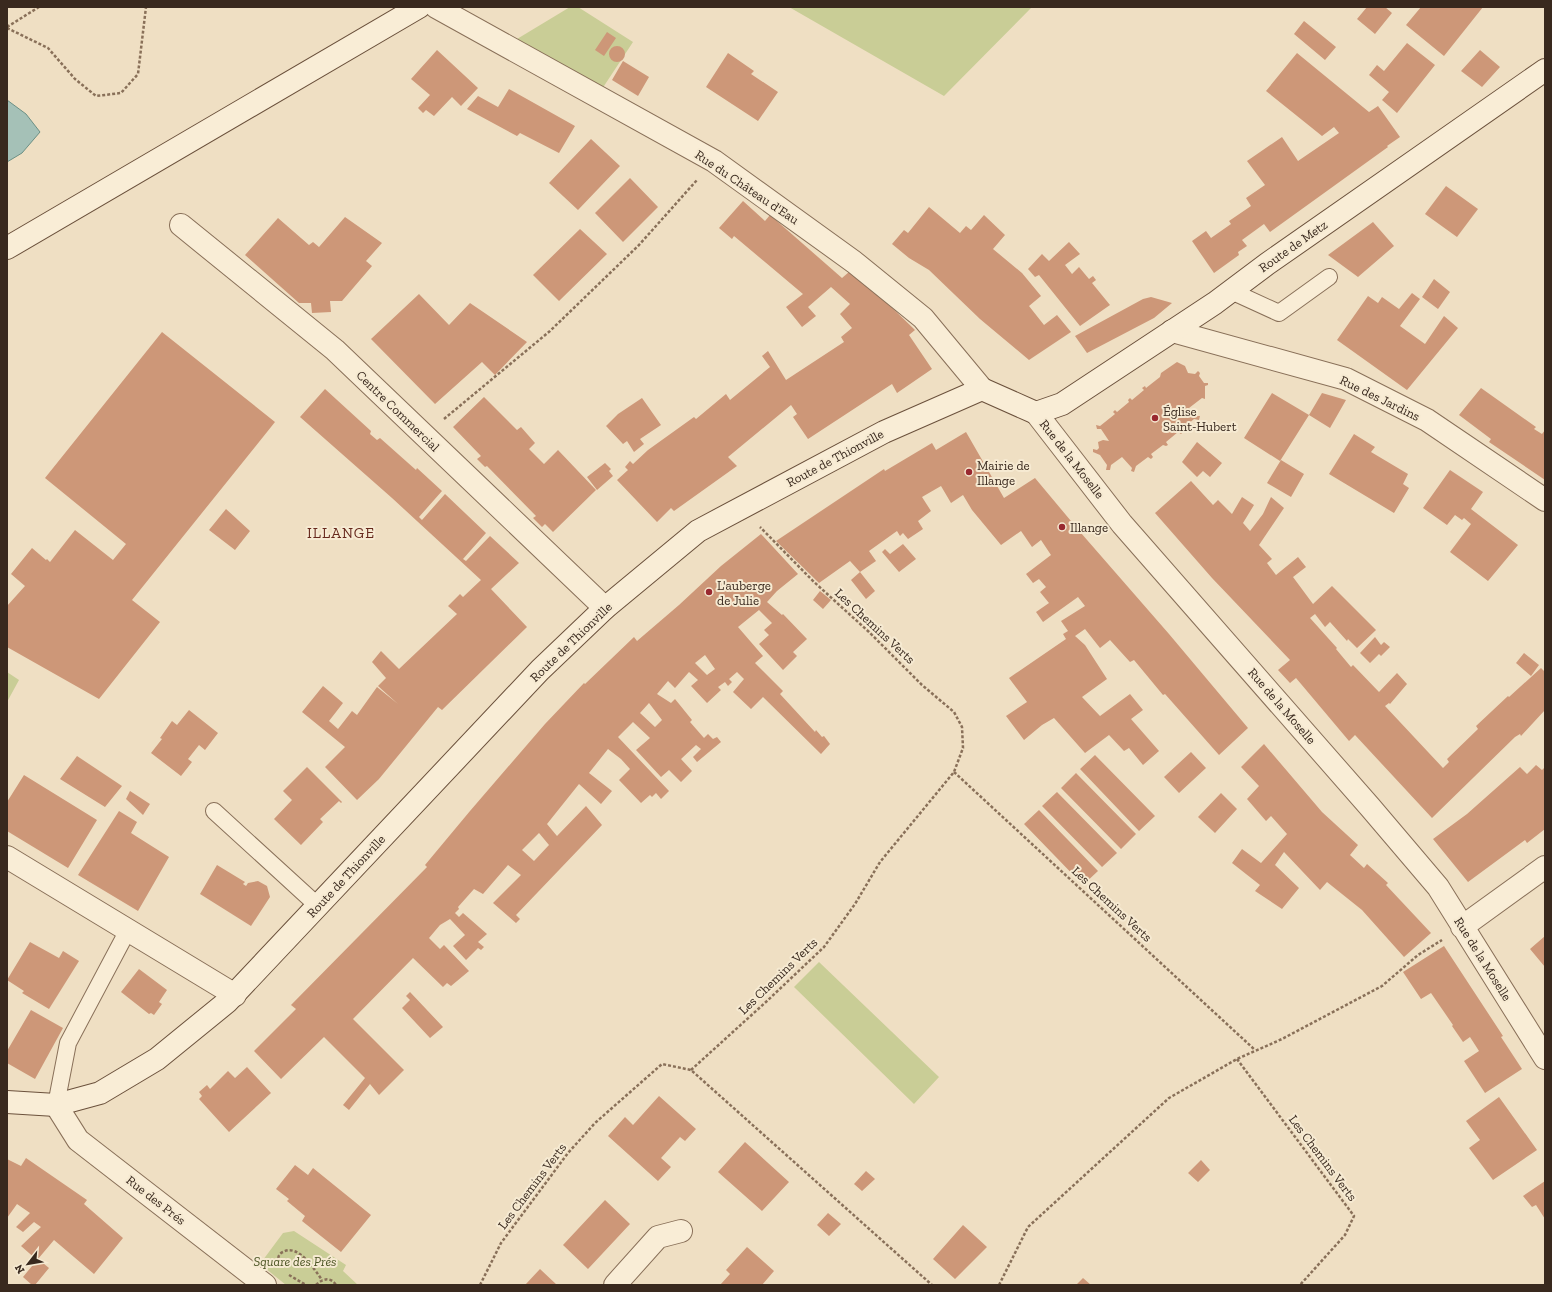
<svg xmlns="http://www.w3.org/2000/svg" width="1552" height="1292" font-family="'Zilla Slab',serif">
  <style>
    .green { fill: #c9cd96 }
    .water { fill: #a5c1b7; stroke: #6c9085 }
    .building { fill: #cd9778; fill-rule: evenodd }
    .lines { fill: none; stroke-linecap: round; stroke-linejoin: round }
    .lane-casing { stroke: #897059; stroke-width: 18 }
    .street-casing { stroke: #897059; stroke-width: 24 }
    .secondary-casing { stroke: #6b513c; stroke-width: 24 }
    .path { stroke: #897059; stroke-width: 2.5; stroke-dasharray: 3 2; stroke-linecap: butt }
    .lane { stroke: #f9edd6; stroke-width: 16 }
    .street { stroke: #f9edd6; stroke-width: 22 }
    .secondary { stroke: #f9edd6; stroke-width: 22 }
    .poi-dot { fill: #99282f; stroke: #f6ead2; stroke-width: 1.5 }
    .labels { text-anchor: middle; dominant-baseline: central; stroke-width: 4; stroke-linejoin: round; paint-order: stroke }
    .street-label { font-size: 13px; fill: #39291e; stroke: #f6ead2 }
    .poi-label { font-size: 13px; fill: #39291e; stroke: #f6ead2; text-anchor: start }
    .park-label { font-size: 13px; font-style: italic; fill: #4c5524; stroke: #f6ead2 }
    .quarter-label { font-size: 15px; letter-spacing: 1px; fill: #66281c; stroke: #f6ead2 }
  </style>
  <rect width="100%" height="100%" fill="#efdfc3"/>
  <path class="green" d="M570,7h8l55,35 -31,47 -85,-50z
    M789,7h243l-88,89z
    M7,672l12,8 -12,22z
    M819,962l120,115 -25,27 -120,-117z
    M294,1231l52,34 -3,6 15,14h-72l-26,-21 23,-31z"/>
  <path class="water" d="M7,100l19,14 14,18 -18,21 -15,9z"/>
  <path class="building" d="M1367,7h18l7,6 -17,21 -18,-15z
    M1421,7h62l-39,49 -38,-31z
    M1304,21l32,26 -11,13 -31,-26z
    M607,32l9,6 -12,18 -9,-6z
    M1407,43l28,22 -38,48 -15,-13 7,-8 -20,-17 8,-10 7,6z
    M609 54a8 8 0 1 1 16 0a8 8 0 1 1-16 0Z
    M437,50l41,38 -17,18 -9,-9 -18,19 -8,-6 -3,3 -5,-5 12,-13 -19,-16z
    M1480,50l20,17 -18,20 -21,-16z
    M728,53l26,18 -3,3 27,18 -20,29 -52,-34z
    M1297,53l72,59 9,-6 22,31 -13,9 1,1 -118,85 -6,-8 -22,16 5,6 -9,6 1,3 -25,18 -22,-32 14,-10 5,7 20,-14 -2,-3 22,-15 -5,-8 19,-13 -18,-24 35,-24 16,24 41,-28 -5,-6 -12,9 -56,-45z
    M623,61l26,16 -11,19 -26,-16z
    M509,89l66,37 -16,27 -39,-20 -3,3 -50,-27 11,-13 20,11z
    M591,139l29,27 -42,44 -29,-27z
    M630,178l28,29 -35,35 -28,-29z
    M1446,186l32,23 -21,28 -32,-23z
    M743,201l22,20 5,-6 72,63 7,-6 32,25 34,33 -6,5 23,34 -35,24 -5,-9 -84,55 -15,-22 4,-3 -6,-9 -63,52 9,9 -63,45 -3,-3 -14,14 -40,-42 11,-10 -3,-3 5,-6 3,3 15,-14 46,-33 2,2 30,-25 4,6 40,-33 -8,-11 6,-5 18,29 58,-38 -3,-5 11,-9 -12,-14 10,-10 -19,-17 -23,20 8,9 -14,11 -16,-20 17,-13 -69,-58 -2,3 -13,-11z
    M929,207l31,26 6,-7 5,4 13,-15 21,20 -12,14 29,24 19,23 -12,10 15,19 13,-10 14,17 -42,28 -49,-41 -51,-49 -20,-12 -17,-14 12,-14 4,3z
    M345,217l37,26 -16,18 6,5 -30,35h-12l1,11 -19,1 -1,-10h-12l-54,-48 33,-37 31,27 4,-3 6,5z
    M1373,222l21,24 -36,31 -30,-22z
    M580,229l27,25 -48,47 -26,-26z
    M1069,242l11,12 -15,11 7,9 7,-7 10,12 4,-3 3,4 -4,3 18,22 -30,21 -41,-51 -4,2 -7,-8 14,-15 7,7z
    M1434,279l16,13 -12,17 -16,-12z
    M1412,293l8,6 -20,27 25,18 19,-28 14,12 -51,62 -70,-50 31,-44 10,7 4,-6 17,12z
    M419,294l30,31 21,-22 57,39 -32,33 -13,-13 -47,42 -64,-65z
    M1151,297l21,6 -18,15 -67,35 -12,-17 68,-37z
    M162,332l113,90 -143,178 28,22 -61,77 -92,-52v-41l18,-20 -14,-12 21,-26 14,12 1,-1 3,3 25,-32 38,30 13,-16 -81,-66z
    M1177,362l8,4 3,7 7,1 3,-3 2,2 -1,3 5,7h4v2l-3,1v13l-3,-1 -13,10 6,8h5l-1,4 -5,-1 -13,11 1,3 -1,1 -3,-2 -12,10 2,3 -2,1 -3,-1 -12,9 2,3 -2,2 -3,-2 -12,9 -2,6 -3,-1 1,-3 -10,-11 -11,8 -1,5h-4l1,-5 -7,-10 -7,-3v-3l4,1 2,-2 -1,-6 5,-2 6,1 -8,-12h-4l-1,-4 4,1 15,-12 -2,-2 2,-2 2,2 12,-10 -1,-2 2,-2 2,2 12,-10 -2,-2 3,-2 1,2 14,-11 1,-4z
    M1481,388l55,39 -2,2 8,5 3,-4v50l-56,-38 2,-3 -32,-24z
    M325,389l46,42 -1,3 7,6 3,-2 36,32 1,-2 25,23 -23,26 3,3 23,-26 41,39 -23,26 3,2 24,-25 29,27 -28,26 36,38 -85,83 -4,-3 -59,72 -22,21 -32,-33 20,-20 -43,-35 21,-26 20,17 -14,18 9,8 14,-18 5,4 20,-28 21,17 -20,-18 8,-8 -14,-16 9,-11 18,18 58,-55 -9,-8 12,-12 3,3 18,-17 -89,-82 -92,-81z
    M1272,393l37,22 -29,46 -36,-23z
    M1322,393l24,7 -16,28 -21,-13z
    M484,397l33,33 4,-3 14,16 -6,6 15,15 14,-14 38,40 -43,42 -8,-8 -3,3 -9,-9 3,-2 -49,-50 -2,1 -8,-8 4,-3 -28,-29z
    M642,398l19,27 -21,14 4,5 -10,8 -7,-11 -4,3 -17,-18 12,-12z
    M966,432l38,66 31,-20 46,55 88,101 79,94 -29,27 -54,-61 -2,1 -29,-35 -4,2 -20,-22 -10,8 -15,-19 -10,7 10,9 22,34 -25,18 18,19 30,-22 13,16 -12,9 28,32 -16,14 -14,-17 -5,3 -15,-16 -24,18 -31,-35 -12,7 -18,15 -18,-24 21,-14 -18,-24 57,-39 -3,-5 5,-3 -7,-10 24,-15 -7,-9 -35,25 -7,-10 13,-9 -9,-11 6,-5 -7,-8 -6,4 -7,-9 25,-19 -10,-15 -9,7 -11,-16 -20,14 -29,-35 -9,-15 -12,8 -10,-17 -19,11 9,14 -13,10 5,8 -15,10 -5,-6 -3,3 -3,-5 -28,20 7,10 -16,11 -10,-11 -31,22 -43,-42 108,-72 1,2 47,-28 4,7z
    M1354,434l21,13 -4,5 37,22 -5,10 6,4 -15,25 -65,-39z
    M1197,442l25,21 -12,14 -7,-6 -6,6 -15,-15z
    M1281,460l23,14 -13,23 -24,-14z
    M605,463l6,6 -2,2 4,5 -16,14 -10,-13z
    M1450,470l33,22 -12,17 47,36 -30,36 -38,-29 21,-28 -7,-6 -2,2 -7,-5 -8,10 -24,-17z
    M1191,481l22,24 5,-5 14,14 10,-17 12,8 -11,18 7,8 13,-17 8,-17 13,11 -25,37 13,14 -5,4 9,12 22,-18 8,10 -13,10 20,27 19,-18 44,44 -19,18 -9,-9 -1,2 -17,-19 -5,5 -10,-13 -5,4 27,30 -1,1 15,18 2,-2 26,27 18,-19 10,11 -17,20 -1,-1 -4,3 58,62 6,-6 -2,-3 31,-30 -2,-3 32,-30 1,1 32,-29 4,4v38l-24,26 -1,-2 -5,3 -83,81 -77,-83 -6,6 -53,-63 -6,5 -12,-13 12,-10 -78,-82 -57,-65z
    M226,509l24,22 -15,19 -26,-20z
    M761,534l37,40 -21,17 -10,11 15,13 1,-1 24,25 -14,13 4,4 -14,14 -24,-26 10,-9 -5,-5 8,-7 -13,-13 -21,17 25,29 -8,7 28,28 -3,3 35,38 1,-2 6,7 2,-1 6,8 -9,10 -58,-57 -12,12 -18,-17 11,-13 -7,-7 -8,7 3,3 -4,4 -3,-4 -7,5 3,3 -14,13 -16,-17 7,-6 -9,-8 -14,16 -7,-7 -11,13 14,9 4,-4 17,21 -2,2 14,16 4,-4 5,5 4,-2 4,5 -24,20 -4,-5 8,-8 -5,-4 -15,14 11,12 -11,11 -12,-12 -8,7 -25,-27 14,-12 -17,-16 -15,15 51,54 -8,8 -5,-6 -4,4 -2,-2 -9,8 -22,-23 11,-11 -9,-10 -13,-10 -19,24 23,18 -11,13 -22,-20 -32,40 10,12 29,-30 16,19 -86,90 4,4 -4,4 -23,-20 28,-28 -13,-10 -25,29 -9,-5 -16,18 1,2 -4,4 4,4 4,-4 24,21 -9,8 6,5 -3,3 -3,-2 -12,12 -13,-14 12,-11 -15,-16 -10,6 -11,13 11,11 4,-4 25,26 -18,15 -4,-3 -4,4 -30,-29 -60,61 51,51 -25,25 -9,-11 -21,26 -6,-5 22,-27 -41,-41 -43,42 -27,-28 42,-42 -5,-4 136,-138 -2,-2 45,-54 75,-87 39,-41 1,1 49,-47 3,4 42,-36 42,-39zM705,655l10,14 -8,6 -12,-12zM649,703l13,17 -7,7 -15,-14zM539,833l10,12 -15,16 -12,-11z
    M903,544l13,15 -17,13 -17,-20 3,-3 5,5z
    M860,572l15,19 -9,8 -15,-19z
    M820,591l11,9 -8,9 -10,-9z
    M1375,637l6,8 3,-3 6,5 -9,9 -2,-2 -9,9 -10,-10z
    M1524,653l15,12 -8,11 -15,-13z
    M189,710l29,23 -13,17 -6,-5 -11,14 4,3 -11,14 -30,-23 11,-14 -2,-1 12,-17 5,4z
    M1264,744l58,68 36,33 -8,10 14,13 3,-4 21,19 -2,2 45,48 -27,24 -42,-47 -35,-28 -7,8 -36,-38 -9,13 24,23 -17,21 -27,-18 5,-6 -28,-22 10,-14 19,14 26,-29 -16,-18 -5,5 -19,-22 12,-13 -18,-19z
    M1191,752l15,16 -27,25 -15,-16z
    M1095,755l60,61 -16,15 -59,-62z
    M77,756l45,30 -17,21 -45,-28z
    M1536,765l6,5 3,-3v62l-18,14 -2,-3 -57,42 -35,-43 34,-25 53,-47 7,7z
    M307,767l35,35 -1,1 -2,-2 -19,18 3,3 -22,23 -27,-26 18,-19 -9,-9z
    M1076,773l60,61 -15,15 -60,-61z
    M24,775l73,45 -29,48 -61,-37v-29z
    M130,791l20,13 -7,11 -17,-16z
    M1057,792l60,61 -15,14 -60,-61z
    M1221,793l16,16 -22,24 -17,-16z
    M1039,810l59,61 -15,14 -59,-61z
    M119,811l18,11 -6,11 38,24 -31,54 -60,-36z
    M217,865l28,17 -2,2 3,2 2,-3 10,-2 9,5 3,11 -19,29 -51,-32z
    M1545,936v31l-15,-18z
    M30,942l29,16 4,-7 16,10 -30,48 -27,-16 2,-2 -17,-11z
    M1444,946l59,90 -2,1 21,32 -37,24 -21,-32 15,-10 -9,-14 -7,5 -11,-16 1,-1 -22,-32 -10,6 -18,-27z
    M139,969l28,21 -8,12 3,2 -8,11 -3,-2 -2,1 -28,-22z
    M410,992l33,35 -13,11 -28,-30 8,-8 -4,-4z
    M31,1010l32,18 -28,51 -28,-16v-12z
    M247,1067l24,26 -42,39 -30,-33 3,-3 -3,-4 8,-7 3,4 18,-18 7,7z
    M659,1096l37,33 -11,12 -5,-4 -19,21 10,9 -13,14 -50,-45 17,-19 8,8z
    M1499,1097l38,53 -44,30 -24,-32 11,-8 -14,-19z
    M745,1142l44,40 -27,29 -44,-39z
    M26,1158l61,42 -3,4 39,34 -29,36 -40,-34 -16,19 11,9 -14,17h-3l-9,-8 14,-17 -16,-14 20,-19 -7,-5 -11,10 -7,-5 14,-14 -13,-9 -10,14v-59l14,7z
    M1201,1160l9,10 -12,12 -10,-9z
    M295,1165l13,10 5,-7 58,47 -30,37 -39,-31 3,-5 -18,-15 2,-2 -13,-10z
    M866,1171l9,8 -13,12 -8,-7z
    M1545,1181v38l-9,-14 -4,2 -9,-11z
    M605,1200l25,24 -42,45 -25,-24z
    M828,1213l13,11 -12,12 -12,-11z
    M963,1225l24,22 -32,32 -22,-20z
    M747,1247l27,24 -12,14h-42l10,-11 -4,-4z
    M540,1269l17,16h-32z
    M1083,1278l8,7h-15z"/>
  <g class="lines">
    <g class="lane-casing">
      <path id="lane" d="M1231,291l48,22 50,-36
        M214,811l104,95
        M56,1105l12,-62 60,-113"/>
    </g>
    <g class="street-casing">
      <path id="street" d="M436,7l278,154 140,101 69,56 59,71
        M181,225l154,125 270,258
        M1172,331l174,48 81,41 118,80
        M1036,413l86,111 248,283 68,80 107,171
        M7,857l228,138
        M1462,927l83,-60
        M56,1105l22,35 187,145
        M615,1285l43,-48 23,-6"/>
    </g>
    <g class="secondary-casing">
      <path id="secondary" d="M7,248l412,-241
        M7,1102l49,3 44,-12 57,-34 70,-57 313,-332 65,-62 93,-77 186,-99 98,-43 54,24 26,-9 153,-101 52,-39 278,-194"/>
    </g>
    <path class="path" d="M7,27l32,-20
      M7,28l41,20 27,31 21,17 25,-3 17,-19 8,-67
      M444,419l106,-88 89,-86 58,-65
      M954,772l301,278
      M1237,1059l117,157 -9,19 -45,50
      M691,1070l76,-69 57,-54 31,-43 25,-42 74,-90 9,-24 -1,-21 -8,-15 -32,-27 -53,-53 -55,-50 -54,-55
      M278,1263c0,-5 0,-9 5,-11 15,-9 32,18 39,28
      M289,1275l17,10
      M316,1285c7,-7 15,-8 20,0
      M480,1285l21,-42 67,-90 27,-30 67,-59 29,6 241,215
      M999,1285l29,-58 141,-129 68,-39 45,-20 100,-53 36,-31 24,-15"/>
    <use href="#lane" class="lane"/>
    <use href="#street" class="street"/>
    <use href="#secondary" class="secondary"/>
  </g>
  <g class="poi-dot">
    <circle cx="1155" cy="418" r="4"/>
    <circle cx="969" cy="472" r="4"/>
    <circle cx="1062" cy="527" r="4"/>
    <circle cx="709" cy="592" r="4"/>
  </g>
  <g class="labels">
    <g class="street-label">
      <text transform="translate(747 187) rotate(34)">Rue du Château d'Eau</text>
      <text transform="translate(1293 246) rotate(-35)">Route de Metz</text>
      <text transform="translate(1380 398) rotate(26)">Rue des Jardins</text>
      <text transform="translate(398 411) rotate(44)">Centre Commercial</text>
      <text transform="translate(835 458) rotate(-28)">Route de Thionville</text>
      <text transform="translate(1072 459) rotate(52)">Rue de la Moselle</text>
      <text transform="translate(875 626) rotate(43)">Les Chemins Verts</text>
      <text transform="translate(571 642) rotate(-44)">Route de Thionville</text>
      <text transform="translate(1282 706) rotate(49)">Rue de la Moselle</text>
      <text transform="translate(346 876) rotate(-47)">Route de Thionville</text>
      <text transform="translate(1112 904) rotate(43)">Les Chemins Verts</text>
      <text transform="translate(1483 959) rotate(58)">Rue de la Moselle</text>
      <text transform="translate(778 976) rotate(-44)">Les Chemins Verts</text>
      <text transform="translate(1323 1158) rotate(53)">Les Chemins Verts</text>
      <text transform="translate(532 1186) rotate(-53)">Les Chemins Verts</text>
      <text transform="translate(156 1200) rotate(38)">Rue des Prés</text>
    </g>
    <g class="poi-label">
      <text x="1163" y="411">Église<tspan x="1163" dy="15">Saint-Hubert</tspan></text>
      <text x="977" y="465">Mairie de<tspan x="977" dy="15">Illange</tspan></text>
      <text x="1070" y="527">Illange</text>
      <text x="717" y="585">L'auberge<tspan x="717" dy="15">de Julie</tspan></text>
    </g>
    <g class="park-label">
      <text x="295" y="1261">Square des Prés</text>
    </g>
    <g class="quarter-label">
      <text x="341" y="533">ILLANGE</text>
    </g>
  </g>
  <rect width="1552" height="1292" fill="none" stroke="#39291e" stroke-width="16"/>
  <g transform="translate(28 1264) rotate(239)" stroke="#f6ead2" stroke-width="3" paint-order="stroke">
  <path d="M0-3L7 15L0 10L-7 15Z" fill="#39291e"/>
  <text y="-6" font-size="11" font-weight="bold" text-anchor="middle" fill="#39291e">N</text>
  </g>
</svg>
